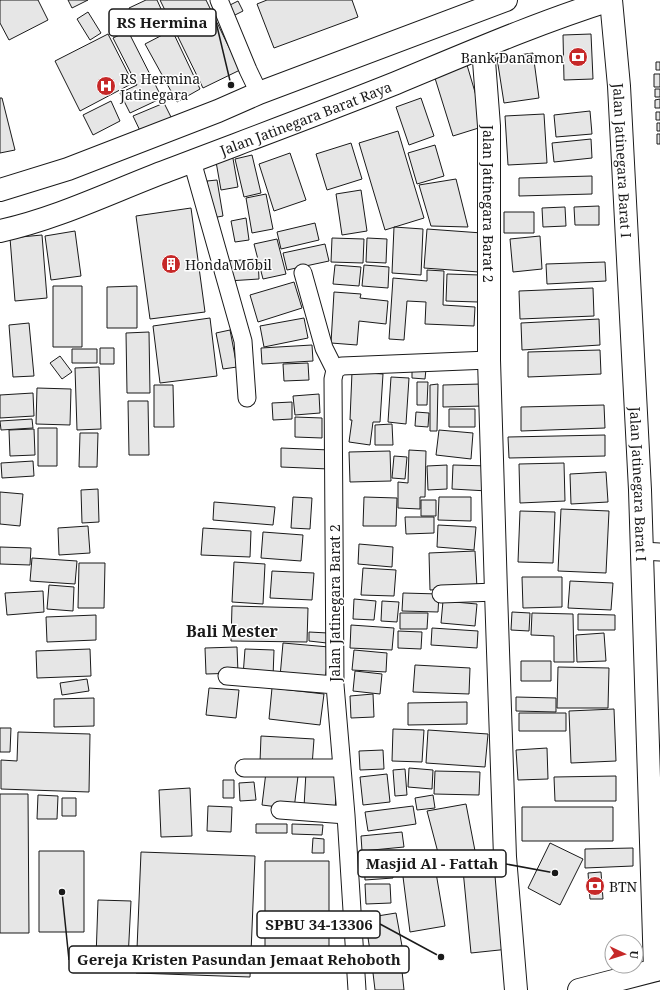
<svg xmlns="http://www.w3.org/2000/svg" width="660" height="990" font-family="'Noto Serif',serif">
  <style>
    .building { fill: #e6e6e6; stroke: #1a1a1a }
    .lines { fill: none; stroke-linecap: round; stroke-linejoin: round }
    .street-casing { stroke: #1a1a1a; stroke-width: 19 }
    .secondary-casing { stroke: #1a1a1a; stroke-width: 24 }
    .primary-casing { stroke: #1a1a1a; stroke-width: 24 }
    .street { stroke: #fff; stroke-width: 17 }
    .secondary { stroke: #fff; stroke-width: 22 }
    .primary { stroke: #fff; stroke-width: 22 }
    .labels { text-anchor: middle; dominant-baseline: central; stroke-width: 3; stroke-linejoin: round; paint-order: stroke }
    .poi-label { font-size: 14px; fill: #1a1a1a; stroke: #fff; text-anchor: start }
    .street-label { font-size: 14px; fill: #1a1a1a; stroke: #fff }
    .quarter-label { font-size: 16px; font-weight: bold; fill: #1a1a1a; stroke: #fff }
    .leader { fill: none; stroke: #1a1a1a; stroke-width: 1.5 }
    .callout-dot { fill: #1a1a1a; stroke: #fff; stroke-width: 1.5 }
    .callout { fill: #fff; stroke: #1a1a1a; stroke-width: 1.5 }
    .callout-label { font-size: 15px; text-anchor: middle; font-weight: bold; fill: #1a1a1a }
  </style>
  <rect width="100%" height="100%" fill="#fff"/>
  <path class="building" d="M0,0h38l10,20 -39,20 -9,-17z
    M68,0h20l-16,8z
    M146,0h11l9,20 -25,13 -12,-25z
    M160,0h46l34,70 -37,18z
    M267,0h85l6,17 -84,31 -17,-44z
    M238,1l5,10 -10,5 -5,-10z
    M88,12l13,21 -11,7 -13,-21z
    M172,30l28,59 -23,13 -32,-58z
    M128,31l34,67 -32,15 -10,-20 17,-8 -24,-47z
    M108,34l25,49 -53,28 -25,-50z
    M591,34l2,45 -29,1 -1,-45z
    M533,53l6,45 -35,5 -7,-45z
    M656,62h4v8h-4z
    M467,65l18,61 -32,10 -19,-61z
    M654,74h6v13h-6z
    M655,89h5v8h-5z
    M0,98h2l13,52 -15,3z
    M421,98l13,38 -25,9 -13,-38z
    M660,99v9h-5v-8z
    M111,101l9,20 -27,14 -10,-20z
    M164,103l10,20 -31,14 -10,-21z
    M590,111l2,23 -36,3 -2,-22z
    M656,112h4v8h-4z
    M544,114l3,49 -39,2 -3,-49z
    M657,123h3v8h-3z
    M398,131l26,87 -39,12 -26,-87z
    M657,134h3v10h-3z
    M591,139l1,19 -38,4 -2,-19z
    M351,143l11,36 -35,11 -11,-36z
    M435,145l9,31 -27,8 -9,-31z
    M232,153l6,34 -17,3 -6,-34z
    M290,153l16,47 -32,11 -15,-47z
    M252,155l9,38 -17,4 -9,-38z
    M592,176v18l-73,2v-18z
    M456,179l12,48 -37,-1 -12,-41z
    M217,180l6,36 -11,2 -5,-37z
    M361,190l6,41 -25,4 -6,-41z
    M266,194l7,35 -21,4 -6,-35z
    M599,206v19h-24l-1,-18z
    M565,207l1,19 -23,1 -1,-19z
    M191,208l14,104 -55,7 -14,-103z
    M504,212h30v21h-30z
    M246,218l3,22 -14,2 -4,-21z
    M315,223l4,17 -38,9 -4,-17z
    M394,227l29,2 -2,46 -29,-2z
    M427,229l55,4 -3,39 -55,-4z
    M75,231l6,45 -30,4 -6,-44z
    M42,235l5,63 -32,3 -5,-63z
    M540,236l2,33 -29,3 -3,-33z
    M332,238l32,1 -1,24 -32,-1z
    M367,238l20,1 -1,24 -20,-1z
    M277,239l9,35 -23,5 -9,-35z
    M325,244l4,17 -42,9 -4,-17z
    M258,259l1,20 -31,2 -2,-20z
    M605,262l1,19 -59,3 -1,-20z
    M335,265l26,2 -2,19 -26,-2z
    M364,265l25,2 -1,21 -26,-2z
    M427,270l17,1 -1,34 32,2 -1,19 -49,-2 1,-22 -19,-1 -3,39 -15,-1 4,-61 34,3z
    M447,274l33,1 -2,27 -32,-1z
    M294,282l8,26 -44,14 -8,-27z
    M53,286h29v61h-29z
    M137,286v42h-30v-41z
    M593,288l1,28 -74,3 -1,-28z
    M334,292l27,2 -1,4 28,3 -2,23 -27,-3 -2,24 -26,-2z
    M210,318l7,58 -57,7 -7,-57z
    M304,318l4,20 -44,9 -4,-21z
    M599,319l1,26 -78,5 -1,-27z
    M29,323l5,53 -21,1 -4,-52z
    M230,330l7,37 -14,2 -7,-36z
    M149,332l1,61h-23l-1,-60z
    M312,345l1,16 -51,3 -1,-16z
    M100,348h14v16h-14z
    M72,349h25v14h-25z
    M600,350l1,24 -73,3v-25z
    M60,356l12,16 -10,7 -12,-16z
    M308,363l1,17 -25,1 -1,-17z
    M99,367l2,62 -24,1 -2,-62z
    M412,368l14,1 -1,10 -13,-1z
    M352,372l31,2 -3,48h-7l-3,23 -21,-3 3,-22h-2z
    M391,377l18,1 -3,46 -18,-2z
    M417,382h11l-1,23h-10z
    M438,384l-1,47h-7v-46z
    M481,384l1,22 -39,1v-22z
    M154,385h19l1,42h-20z
    M37,388l34,1 -1,36 -34,-1z
    M33,393l1,23 -34,2v-23z
    M319,394l1,19 -25,2 -2,-19z
    M128,401h20l1,54h-20z
    M292,402v17l-19,1 -1,-17z
    M604,405l1,23 -84,3v-24z
    M449,409h26v18h-26z
    M416,412l13,1 -1,14 -13,-1z
    M295,417l27,1v20l-27,-1z
    M32,419l1,9 -32,2 -1,-9z
    M392,424l1,21h-18v-20z
    M38,428h19v38h-19z
    M34,429l1,26 -25,1 -1,-26z
    M439,430l34,3 -2,26 -35,-4z
    M80,433h18l-1,34h-18z
    M605,435v21l-96,2 -1,-21z
    M281,448l49,2 -1,19 -48,-2z
    M409,450l17,1 -1,46h-5v12l-22,-1v-26l10,1z
    M390,451l1,30 -41,1 -1,-30z
    M394,456l13,1 -2,22 -13,-1z
    M33,461l1,15 -32,2 -1,-15z
    M564,463l1,38 -45,2 -1,-39z
    M447,465v24l-19,1 -1,-24z
    M453,465l37,1 -2,25 -36,-2z
    M606,472l2,30 -37,2 -1,-30z
    M98,489l1,33 -17,1 -1,-33z
    M0,492l23,2 -3,32 -20,-2z
    M293,497l19,1 -2,31 -19,-1z
    M364,497l33,1 -1,28h-33z
    M439,497h32v24l-33,-1z
    M421,500h15v16h-15z
    M214,502l61,5 -2,18 -60,-5z
    M561,509l48,2 -3,62 -48,-2z
    M520,511l35,1 -2,51 -35,-1z
    M405,517h29v16l-28,1z
    M438,525l38,2 -2,23 -37,-3z
    M88,526l2,27 -31,2 -1,-27z
    M203,528l48,3 -1,26 -49,-2z
    M263,532l40,3 -2,26 -40,-3z
    M359,544l34,3 -1,20 -34,-3z
    M0,547l31,1 -1,17 -30,-1z
    M475,551l2,37 -47,2 -1,-37z
    M32,558l45,3 -2,23 -45,-3z
    M234,562l31,2 -2,40 -31,-2z
    M79,563h26l-1,45h-26z
    M363,568l33,2 -2,26 -33,-1z
    M272,571l42,2 -2,27 -42,-2z
    M522,577h40v30l-39,1z
    M570,581l43,2 -2,27 -43,-2z
    M49,585l25,2 -1,24 -26,-2z
    M43,591l1,21 -37,3 -2,-22z
    M403,593l36,1 -1,18 -36,-1z
    M354,599l22,2 -2,19 -21,-1z
    M382,601l17,1 -2,20 -16,-1z
    M443,601l34,3 -2,22 -34,-3z
    M232,606l76,2 -1,34 -76,-1z
    M512,612l18,1 -1,18 -18,-1z
    M400,613h28l-1,16h-27z
    M532,613l41,1 1,48h-20v-26l-23,-1z
    M578,614l37,1v15h-37z
    M96,615v25l-49,2 -1,-25z
    M351,625l43,3 -2,22 -42,-2z
    M432,628l46,3 -1,17 -46,-3z
    M398,631l24,1 -1,17 -23,-1z
    M309,632l19,1 -1,10 -18,-2z
    M604,633l2,28 -29,1 -1,-27z
    M283,643l46,4 -4,34 -45,-4z
    M237,647l1,26 -32,1 -1,-26z
    M90,649l1,27 -54,2 -1,-27z
    M245,649l29,1 -1,27 -30,-1z
    M354,650l33,3 -1,19 -34,-2z
    M521,661h30v20h-30z
    M415,665l55,3 -1,26 -56,-2z
    M558,667l51,1 -1,40h-51z
    M355,671l27,3 -2,20 -27,-3z
    M87,679l2,12 -27,4 -2,-12z
    M209,688l30,2 -3,28 -30,-3z
    M272,688l52,6 -4,31 -51,-6z
    M373,694l1,23 -23,1 -1,-22z
    M516,697l40,1v14l-40,-1z
    M94,698v28l-40,1v-28z
    M467,702v22l-59,1v-22z
    M614,709l2,52 -45,2 -2,-52z
    M519,713h47v18h-47z
    M0,728h11l-1,24h-10z
    M393,729l31,1 -2,32 -30,-1z
    M428,730l60,4 -3,33 -59,-4z
    M18,732l72,2 -1,58 -88,-3v-29l16,1z
    M261,736l53,3 -2,27 -52,-4z
    M547,748l1,31 -30,1 -2,-30z
    M383,750l1,19 -24,1 -1,-19z
    M409,768l24,2 -1,19 -24,-2z
    M405,769l2,26 -12,1 -2,-26z
    M435,771l45,1 -1,23 -45,-1z
    M266,772l32,4 -4,33 -32,-4z
    M306,772l32,3 -3,34 -31,-2z
    M387,774l3,28 -27,3 -3,-28z
    M616,776v25h-61l-1,-24z
    M223,780h11v18h-11z
    M254,782l2,18 -16,1 -1,-18z
    M190,788l2,48 -31,1 -2,-47z
    M0,794h28l1,139h-29z
    M38,795l20,1 -1,23h-20z
    M433,795l2,13 -18,2 -2,-12z
    M62,798h14v18h-14z
    M466,804l10,52 -35,8 -14,-53z
    M208,806l24,1 -1,25 -24,-1z
    M413,806l3,18 -48,7 -3,-19z
    M522,807h91v34h-91z
    M256,824h31v9h-31z
    M292,824l31,1 -1,10 -30,-1z
    M402,832l2,15 -42,4 -1,-15z
    M313,838l11,1v14h-12z
    M550,843l33,16 -23,46 -32,-17z
    M633,848v18l-48,2v-19z
    M39,851h45v81h-45z
    M141,852l114,4 -5,121 -114,-4z
    M392,855l1,23 -28,2 -1,-24z
    M433,855l12,71 -35,6 -9,-71z
    M265,861h64v104l-64,-1z
    M501,867l8,82 -38,4 -8,-83z
    M601,872l2,27h-13l-2,-26z
    M365,884h25l1,19 -25,1z
    M98,900l33,1 -3,58 -32,-1z
    M396,913l6,33 -32,5 -5,-33z
    M400,952l4,38h-29l-4,-34z"/>
  <g class="lines">
    <g class="street-casing">
      <path id="street" d="M219,0l29,70 11,23
        M192,161l51,180 4,57
        M303,273l21,75 11,22
        M642,551l18,1
        M441,594l55,-2
        M227,676l108,9
        M244,768h98
        M280,810l66,5
        M357,990l-11,-175 -11,-130 -2,-306 2,-9 7,-4 147,-6"/>
    </g>
    <g class="secondary-casing">
      <g id="secondary">
        <path id="s1" d="M611,0l8,86 21,404 15,480"/>
        <path id="s2" d="M483,48l6,78v234l7,232 9,265 11,133"/>
      </g>
    </g>
    <g class="primary-casing">
      <g id="primary">
        <path d="M0,190l68,-21 150,-58 41,-18 247,-93"/>
        <path id="s3" d="M0,231c59,-13 113,-40 169,-61 76,-29 152,-57 227,-87 70,-29 141,-60 214,-83"/>
        <path d="M579,990l81,-21"/>
      </g>
    </g>
    <use href="#street" class="street"/>
    <use href="#secondary" class="secondary"/>
    <use href="#primary" class="primary"/>
  </g>
  <defs>
    <g id="bank-disc" transform="scale(1)"><circle r="9.5" fill="#c62828" stroke="#fff"/><path d="M-6-4H6V4H-6ZM0-2.3a2.3 2.3 0 1 0 0 4.6a2.3 2.3 0 1 0 0-4.6Z" fill="#fff"/></g>
    <g id="hospital-disc" transform="scale(1)"><circle r="9.5" fill="#c62828" stroke="#fff"/><path d="M-5-5h3v3.5h4V-5h3V5h-3V1.5h-4V5h-3Z" fill="#fff"/></g>
    <g id="building-disc" transform="scale(1)"><circle r="9.5" fill="#c62828" stroke="#fff"/><path d="M-4-6H4V6H1V3H-1V6H-4ZM-2.5-4.3h1.7v1.8h-1.7ZM.8-4.3h1.7v1.8H.8ZM-2.5-1h1.7V.8h-1.7ZM.8-1h1.7V.8H.8Z" fill="#fff"/></g>
  </defs>
  <g fill-rule="evenodd">
    <use href="#bank-disc" x="578" y="57"/>
    <use href="#hospital-disc" x="106" y="86"/>
    <use href="#building-disc" x="171" y="264"/>
    <use href="#bank-disc" x="595" y="886"/>
  </g>
  <g class="labels">
    <g class="poi-label">
      <text x="564" y="57" text-anchor="end">Bank Danamon</text>
      <text x="120" y="78">RS Hermina<tspan x="120" dy="16">Jatinegara</tspan></text>
      <text x="185" y="264">Honda Mobil</text>
      <text x="609" y="886">BTN</text>
    </g>
    <g class="street-label">
      <text stroke="none"><textPath href="#s3" startOffset="326">Jalan Jatinegara Barat Raya</textPath></text>
      <text stroke="none"><textPath href="#s1" startOffset="161">Jalan Jatinegara Barat I</textPath></text>
      <text stroke="none"><textPath href="#s2" startOffset="156">Jalan Jatinegara Barat 2</textPath></text>
      <text stroke="none"><textPath href="#s1" startOffset="485">Jalan Jatinegara Barat I</textPath></text>
      <text transform="translate(334 603) rotate(-90)">Jalan Jatinegara Barat 2</text>
    </g>
    <g class="quarter-label">
      <text x="232" y="631">Bali Mester</text>
    </g>
  </g>
  <path class="leader" d="M231 85L216 22M555 873L506 864M441 957L380 924M62 892L69 960"/>
  <g class="callout-dot">
    <circle cx="231" cy="85" r="4"/>
    <circle cx="555" cy="873" r="4"/>
    <circle cx="441" cy="957" r="4"/>
    <circle cx="62" cy="892" r="4"/>
  </g>
  <g class="callout">
    <rect x="109" y="9" width="107" height="27" rx="4"/>
    <rect x="358" y="850" width="148" height="27" rx="4"/>
    <rect x="257" y="911" width="123" height="27" rx="4"/>
    <rect x="69" y="946" width="340" height="27" rx="4"/>
  </g>
  <g class="callout-label">
    <text x="162" y="28">RS Hermina</text>
    <text x="432" y="869">Masjid Al - Fattah</text>
    <text x="319" y="930">SPBU 34-13306</text>
    <text x="239" y="965">Gereja Kristen Pasundan Jemaat Rehoboth</text>
  </g>
  <g transform="translate(624 954) rotate(94)"><circle r="19" fill="#ffffff" stroke="#a3a3a3"/>
  <path d="M0-3L7 15L0 10L-7 15Z" fill="#c62828"/>
  <text y="-6" font-size="11" font-weight="bold" text-anchor="middle" fill="#1a1a1a">U</text>
  </g>
</svg>
